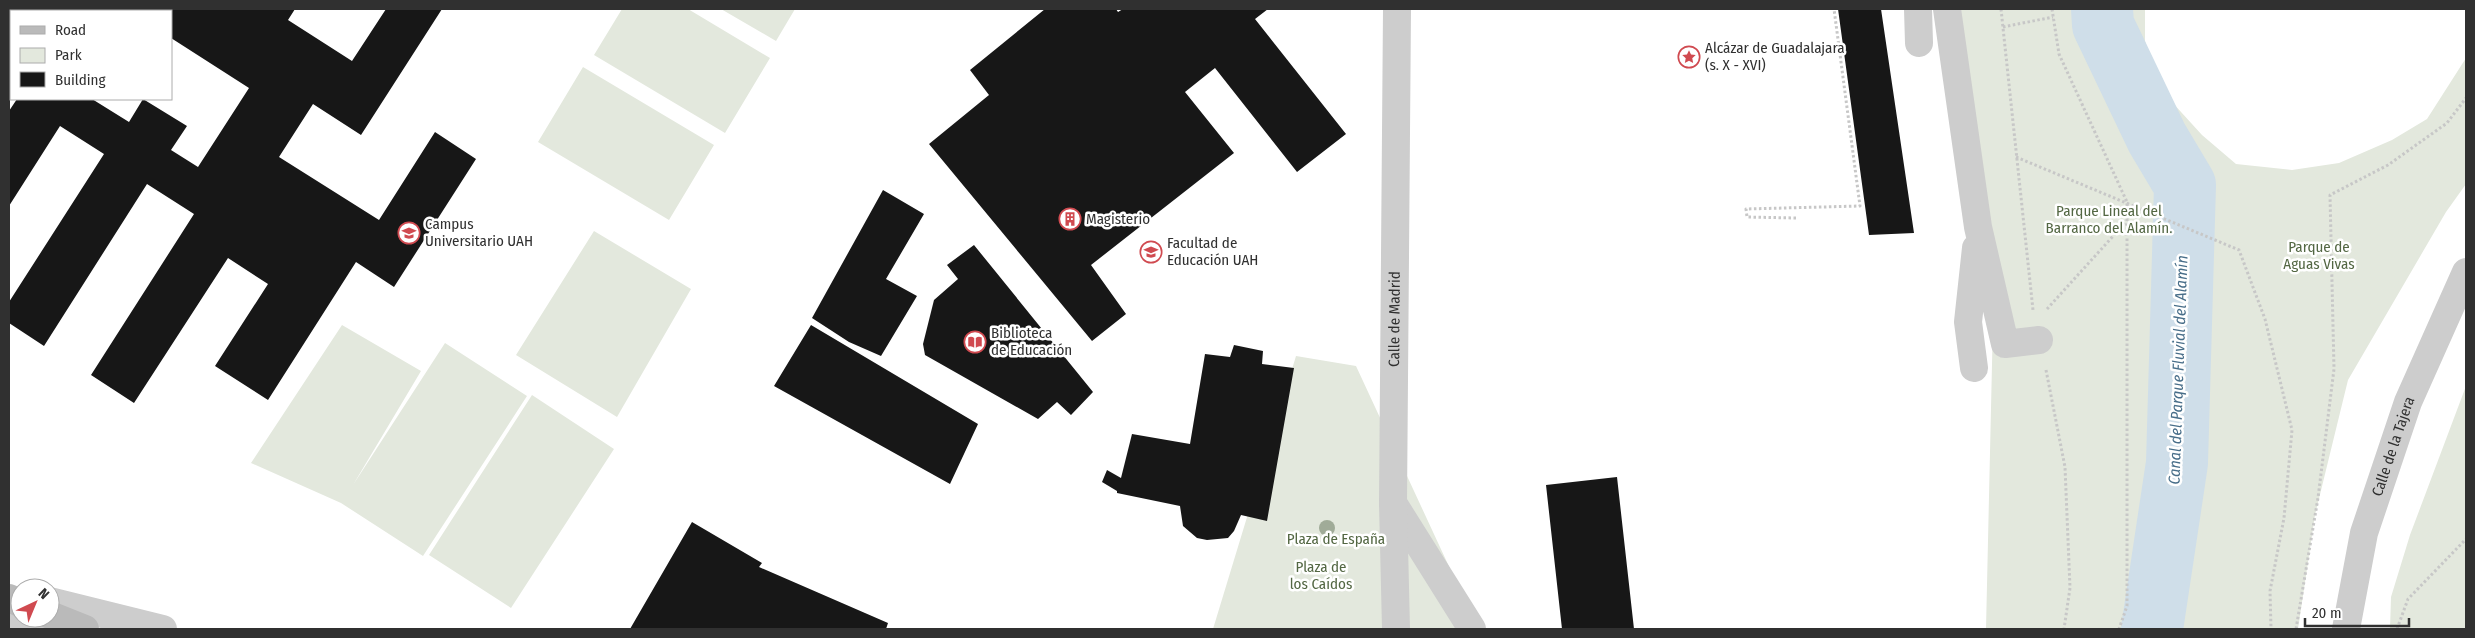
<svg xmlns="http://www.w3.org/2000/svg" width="2475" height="638" font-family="'Fira Sans Condensed',sans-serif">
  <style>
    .green { fill: #e3e8dd }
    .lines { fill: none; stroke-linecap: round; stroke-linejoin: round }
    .river { stroke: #cfdee9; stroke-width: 62 }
    .building { fill: #171717 }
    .path { stroke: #c7c7c7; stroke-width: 3; stroke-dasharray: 2.5 2.5; stroke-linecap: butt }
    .pedestrian { stroke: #cdcdcd; stroke-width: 28 }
    .minor { stroke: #cdcdcd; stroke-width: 28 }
    .secondary { stroke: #bababa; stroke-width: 28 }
    .tree { fill: #a0ab98 }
    .labels { text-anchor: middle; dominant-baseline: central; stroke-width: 5; stroke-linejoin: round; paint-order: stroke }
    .poi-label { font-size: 15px; fill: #303030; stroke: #fff; text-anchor: start }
    .park-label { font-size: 15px; fill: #536743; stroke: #fff }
    .street-label { font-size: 15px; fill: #303030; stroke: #fff }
    .water-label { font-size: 16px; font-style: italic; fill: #486e89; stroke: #fff }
  </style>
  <rect width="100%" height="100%" fill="#fff"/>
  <path class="green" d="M622,9h66l82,49 -45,75 -131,-78z
    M721,9h74l-19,32z
    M1948,9h197v32l16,49 41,45 34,29 56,6 47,-7 53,-23 35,-21 39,-61v126l-20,28 -98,168 -33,135 -17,114h-312l8,-353z
    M583,67l131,78 -45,75 -131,-78z
    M594,231l97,58 -74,128 -101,-62z
    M342,325l79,46 -68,114 92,-142 82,53 -104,160 -82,-53 -90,-40z
    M1296,356l60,10 122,263h-265z
    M2466,386v243h-76l1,-32 19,-62z
    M532,395l82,54 -103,159 -82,-53z"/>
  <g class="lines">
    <path class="river" d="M2102,9l1,16 54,113 28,47 -8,278 -25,166"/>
  </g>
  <path class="building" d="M53,9h242l-7,11 64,41 34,-52h56l-81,126 -48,-31 -34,53 100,63 56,-88 41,27 -82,128 -38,-25 -88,138 -53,-34 53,-82 -40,-26 -94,145 -43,-28 103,-161 -47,-30 -103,162 -35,-23v-21l95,-148 -44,-28 -51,80v-95l8,-12h75l37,23 14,-23 44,27 -16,24 27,17 51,-79 -78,-50v-27h-119z
    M1045,9h71l2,3 5,-3h145l-13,10 91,115 -49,38 -82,-104 -30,24 49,61 -143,112 35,49 -34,27 -163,-197 60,-49 -19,-25z
    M1838,9h43l33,224 -45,2z
    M883,190l41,24 -38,65 31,17 -36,60 -32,-14 -37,-24z
    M974,245l119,147 -22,23 -14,-13 -19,17 -113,-64 -2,-11 11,-44 24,-21 -11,-14z
    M811,325l167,99 -28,60 -176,-98z
    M1234,345l29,6 -1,13 32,4 -27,153 -26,-6 -7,16 -6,7 -21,2 -10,-2 -14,-12 -3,-20 -63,-13v-2l-15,-9 5,-12 14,8 11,-44 58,10 15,-90 25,3z
    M1617,477l17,152h-72l-16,-144z
    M692,522l70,41 -3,4 129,56 -2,6h-256z"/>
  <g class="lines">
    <path class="path" d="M2001,9l32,301
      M2052,9l7,45 68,148v404l-8,23
      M2003,27l50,-10
      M2016,157l223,93 26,69 27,111 -8,88 -14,73 1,38
      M1796,218l-49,-1 -1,-8 114,-3 -26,-197
      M2047,309l78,-86
      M2046,370l19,97 5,121 -6,41
      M2296,629l22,-131 16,-129 -4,-174 58,-30 59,-42 19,-25
      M2397,629l11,-30 58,-60"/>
    <path class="pedestrian" d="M1918,9l1,34
      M1947,9l31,218 27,117 34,-4
      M1974,368l-6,-46 8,-74"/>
    <g class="minor">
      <path d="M1393,503l79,126"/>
      <path d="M50,601l113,28"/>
      <path d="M9,612l26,17"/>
      <path id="s1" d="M1396,629l-3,-126 4,-494"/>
      <path id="s2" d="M2346,629l18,-96 44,-131 58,-130"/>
    </g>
    <path class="secondary" d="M9,598l11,5
      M50,615l35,14"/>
  </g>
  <circle class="tree" cx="1327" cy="528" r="8"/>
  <defs>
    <g id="sight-ring" transform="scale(1.125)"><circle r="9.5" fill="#fff" stroke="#d04a50" stroke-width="1.5"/><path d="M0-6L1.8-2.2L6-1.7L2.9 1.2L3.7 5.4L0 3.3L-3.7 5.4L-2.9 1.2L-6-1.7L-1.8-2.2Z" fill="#d04a50"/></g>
    <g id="building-ring" transform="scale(1.125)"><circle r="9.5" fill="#fff" stroke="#d04a50" stroke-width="1.5"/><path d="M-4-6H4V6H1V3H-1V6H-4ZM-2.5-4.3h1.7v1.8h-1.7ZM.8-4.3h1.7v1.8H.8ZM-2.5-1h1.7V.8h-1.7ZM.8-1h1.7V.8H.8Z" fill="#d04a50"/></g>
    <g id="university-ring" transform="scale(1.125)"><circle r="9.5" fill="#fff" stroke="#d04a50" stroke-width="1.5"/><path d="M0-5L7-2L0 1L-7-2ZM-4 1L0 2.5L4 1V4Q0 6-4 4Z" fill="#d04a50"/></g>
    <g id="library-ring" transform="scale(1.125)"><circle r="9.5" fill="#fff" stroke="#d04a50" stroke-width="1.5"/><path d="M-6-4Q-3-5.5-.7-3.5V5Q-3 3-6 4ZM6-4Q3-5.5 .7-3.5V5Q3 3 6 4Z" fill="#d04a50"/></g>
  </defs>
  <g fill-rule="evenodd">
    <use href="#sight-ring" x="1689" y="57"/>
    <use href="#building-ring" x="1070" y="219"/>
    <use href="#university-ring" x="409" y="233"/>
    <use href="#university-ring" x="1151" y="252"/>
    <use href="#library-ring" x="975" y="342"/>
  </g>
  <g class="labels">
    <g class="poi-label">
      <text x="1705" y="48">Alcázar de Guadalajara<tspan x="1705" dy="17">(s. X - XVI)</tspan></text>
      <text x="1086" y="219">Magisterio</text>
      <text x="425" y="224">Campus<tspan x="425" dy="17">Universitario UAH</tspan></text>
      <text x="1167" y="243">Facultad de<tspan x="1167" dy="17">Educación UAH</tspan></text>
      <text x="991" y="333">Biblioteca<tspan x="991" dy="17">de Educación</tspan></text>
    </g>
    <g class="park-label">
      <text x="2109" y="211">Parque Lineal del<tspan x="2109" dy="17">Barranco del Alamín.</tspan></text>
      <text x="2319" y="247">Parque de<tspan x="2319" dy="17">Aguas Vivas</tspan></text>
      <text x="1336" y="539">Plaza de España</text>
      <text x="1321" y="567">Plaza de<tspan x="1321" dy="17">los Caídos</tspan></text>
    </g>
    <g class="street-label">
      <text stroke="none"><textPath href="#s1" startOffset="310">Calle de Madrid</textPath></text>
      <text stroke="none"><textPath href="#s2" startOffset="189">Calle de la Tajera</textPath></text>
    </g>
    <g class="water-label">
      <text transform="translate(2178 370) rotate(-88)">Canal del Parque Fluvial del Alamín</text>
    </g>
  </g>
  <rect width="2475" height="638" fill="none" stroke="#303030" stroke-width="20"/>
  <rect x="10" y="10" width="162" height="90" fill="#ffffff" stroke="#acacac"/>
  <rect x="20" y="26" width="25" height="8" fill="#bababa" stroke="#acacac"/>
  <text x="55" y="35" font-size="15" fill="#303030">Road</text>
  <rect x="20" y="48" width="25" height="15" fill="#e3e8dd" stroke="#acacac"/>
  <text x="55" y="60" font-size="15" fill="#303030">Park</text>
  <rect x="20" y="72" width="25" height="15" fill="#171717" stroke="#acacac"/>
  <text x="55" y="85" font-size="15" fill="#303030">Building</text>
  <g transform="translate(35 603) rotate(44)"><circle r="24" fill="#ffffff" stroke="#acacac"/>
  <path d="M0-4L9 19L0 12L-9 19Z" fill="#d04a50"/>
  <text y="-8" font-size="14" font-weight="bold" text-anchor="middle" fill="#303030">N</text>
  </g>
  <path d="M2305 618v8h104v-8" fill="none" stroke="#303030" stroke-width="2.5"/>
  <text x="2312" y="618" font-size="15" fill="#303030" stroke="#ffffff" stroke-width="4" paint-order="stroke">20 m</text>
</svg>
